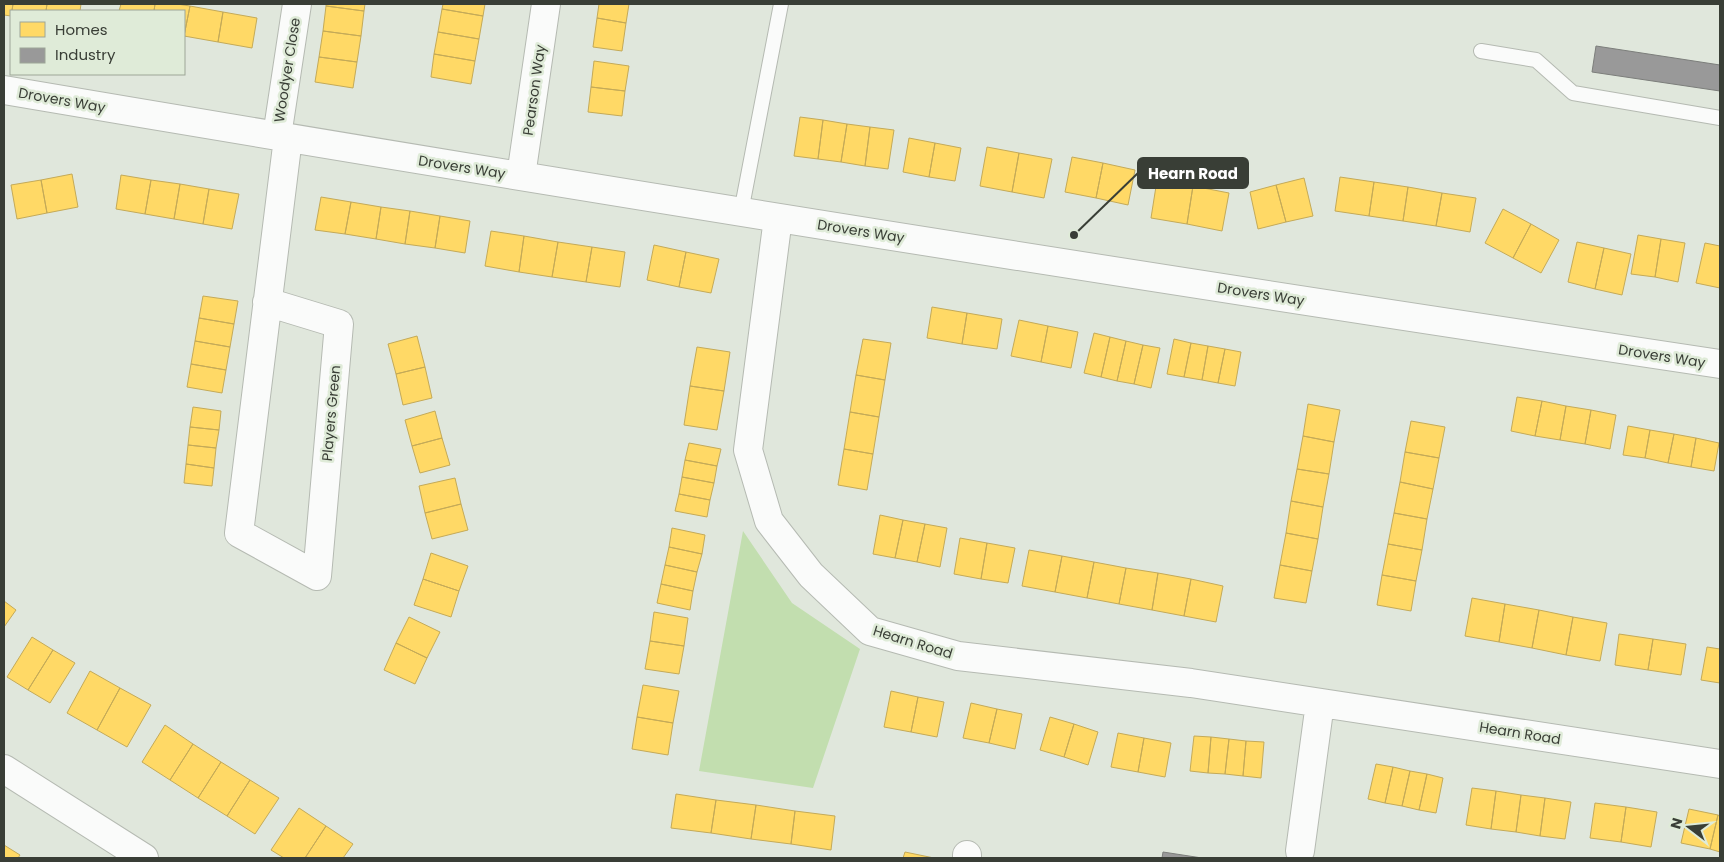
<svg xmlns="http://www.w3.org/2000/svg" width="1724" height="862" font-family="Poppins,sans-serif">
  <style>
    .green { fill: #c2deaf }
    .homes { fill: #ffd966; stroke: #c4aa58 }
    .industry { fill: #999; stroke: #7c7e7b }
    .lines { fill: none; stroke-linecap: round; stroke-linejoin: round }
    .service-casing { stroke: #b5bab2; stroke-width: 16 }
    .minor-casing { stroke: #b5bab2; stroke-width: 30 }
    .tertiary-casing { stroke: #b5bab2; stroke-width: 30 }
    .service { stroke: #fafbfa; stroke-width: 14 }
    .minor { stroke: #fafbfa; stroke-width: 28 }
    .tertiary { stroke: #fafbfa; stroke-width: 28 }
    .labels { text-anchor: middle; dominant-baseline: central; stroke-width: 5; stroke-linejoin: round; paint-order: stroke }
    .street-label { font-size: 14px; fill: #393e36; stroke: #dfebd8 }
    .leader { fill: none; stroke: #393e36; stroke-width: 2 }
    .callout-dot { fill: #393e36; stroke: #dfebd8; stroke-width: 2 }
    .callout { fill: #393e36; stroke: #393e36; stroke-width: 2 }
    .callout-label { font-size: 15px; text-anchor: middle; font-weight: bold; fill: #fff }
  </style>
  <rect width="100%" height="100%" fill="#e0e7dc"/>
  <path class="green" d="M743,531l49,72 68,46 -47,139 -114,-17z"/>
  <path class="homes" d="M4,4h9l-2,12 -7,-1z
    M13,4h34l-1,7h-34z
    M47,4h34l-1,7h-34z
    M121,4h34l-1,7h-35z
    M155,4h22l13,2 -6,30v-25h-30z
    M326,4h39l-1,7 -38,-5z
    M443,4h42l-2,12 -41,-7z
    M599,4h30l-3,19 -29,-5z
    M190,6l33,6 -5,30 -34,-6z
    M326,6l38,5 -3,25 -38,-5z
    M442,9l41,7 -4,23 -41,-7z
    M223,12l34,6 -5,30 -34,-6z
    M597,18l29,5 -4,28 -29,-4z
    M323,31l38,5 -4,26 -38,-5z
    M438,32l41,7 -4,22 -41,-7z
    M434,54l41,7 -4,23 -40,-7z
    M319,57l38,5 -4,26 -38,-6z
    M594,61l35,5 -4,25 -34,-4z
    M591,87l34,4 -3,25 -34,-4z
    M800,117l23,3 -5,39 -24,-3z
    M823,120l24,4 -6,38 -23,-3z
    M847,124l23,3 -5,39 -24,-4z
    M870,127l24,3 -6,39 -23,-3z
    M909,138l26,5 -6,34 -26,-5z
    M935,143l26,5 -6,33 -26,-4z
    M987,147l32,6 -7,39 -32,-6z
    M1019,153l33,6 -8,39 -32,-6z
    M1072,157l31,6 -7,35 -31,-6z
    M1103,163l32,7 -7,35 -32,-7z
    M72,174l6,33 -31,6 -6,-33z
    M121,175l30,5 -6,34 -29,-5z
    M1340,177l34,5 -5,34 -34,-5z
    M1304,178l9,38 -27,6 -10,-37z
    M41,180l6,33 -30,6 -6,-34z
    M151,180l29,4 -6,35 -29,-5z
    M1157,180l36,6 -6,38 -36,-6z
    M1374,182l34,5 -5,34 -34,-5z
    M180,184l29,5 -6,35 -29,-5z
    M1276,185l10,37 -28,7 -8,-37z
    M1193,186l36,7 -7,38 -35,-7z
    M1408,187l34,6 -6,33 -33,-5z
    M209,189l30,5 -7,35 -29,-5z
    M1442,193l34,5 -6,34 -34,-6z
    M321,197l30,5 -6,32 -30,-4z
    M351,202l30,5 -5,32 -31,-5z
    M381,207l29,4 -5,33 -29,-5z
    M1503,209l28,15 -18,34 -28,-15z
    M410,211l30,5 -5,32 -30,-4z
    M440,216l30,5 -5,32 -30,-5z
    M1531,224l28,16 -18,33 -28,-15z
    M491,231l33,5 -5,36 -34,-6z
    M1638,235l23,4 -6,38 -24,-3z
    M524,236l34,6 -6,35 -33,-5z
    M1661,239l24,4 -7,39 -23,-5z
    M558,242l34,5 -6,35 -34,-5z
    M1577,242l27,6 -9,41 -27,-7z
    M1705,243l15,3v42l-24,-5z
    M654,245l32,7 -7,35 -32,-7z
    M592,247l33,5 -5,35 -34,-5z
    M1604,248l27,6 -9,41 -27,-6z
    M686,252l33,7 -8,34 -32,-6z
    M203,296l35,5 -4,23 -35,-6z
    M932,307l35,6 -5,31 -35,-6z
    M967,313l35,6 -5,30 -35,-5z
    M199,318l35,6 -4,23 -35,-6z
    M1019,320l29,6 -7,36 -30,-6z
    M1048,326l30,6 -7,36 -30,-6z
    M1094,333l16,4 -9,40 -17,-4z
    M417,336l8,31 -29,7 -8,-30z
    M1110,337l16,4 -9,40 -16,-4z
    M863,339l28,4 -6,37 -29,-5z
    M1174,339l17,4 -7,34 -17,-3z
    M195,341l35,6 -4,23 -35,-6z
    M1126,341l17,4 -9,39 -17,-3z
    M1191,343l17,3 -6,34 -18,-3z
    M1143,345l17,3 -9,40 -17,-4z
    M1208,346l17,3 -7,34 -16,-3z
    M697,347l33,5 -6,39 -34,-5z
    M1225,349l16,3 -6,34 -17,-3z
    M191,364l35,6 -4,23 -35,-6z
    M425,367l7,31 -29,7 -7,-31z
    M856,375l29,5 -6,37 -29,-5z
    M690,386l34,5 -7,39 -33,-5z
    M1517,397l25,4 -7,35 -24,-5z
    M1542,401l24,5 -6,34 -25,-4z
    M1308,404l32,6 -6,32 -31,-6z
    M1566,406l25,4 -6,34 -25,-4z
    M193,407l28,4 -2,19 -29,-3z
    M1591,410l25,5 -6,34 -25,-5z
    M435,411l7,27 -30,8 -7,-26z
    M850,412l29,5 -6,37 -29,-5z
    M1411,421l34,6 -6,31 -34,-6z
    M1628,426l22,4 -5,28 -22,-3z
    M190,427l29,3 -3,18 -28,-3z
    M1650,430l24,4 -6,29 -23,-5z
    M1674,434l22,4 -5,29 -23,-4z
    M1303,436l31,6 -5,32 -32,-5z
    M442,438l8,27 -30,8 -8,-27z
    M1696,438l23,5 -5,28 -23,-4z
    M689,443l32,6 -4,17 -32,-6z
    M188,445l28,3 -2,20 -28,-4z
    M844,449l29,5 -6,36 -29,-5z
    M1405,452l34,6 -6,31 -33,-7z
    M685,460l32,6 -3,17 -32,-6z
    M186,464l28,4 -2,18 -28,-3z
    M1297,469l32,5 -6,33 -32,-6z
    M682,477l32,6 -4,17 -31,-6z
    M455,478l6,26 -36,9 -6,-27z
    M1400,482l33,7 -6,30 -33,-6z
    M679,494l31,6 -3,17 -32,-6z
    M1291,501l32,6 -5,32 -32,-6z
    M461,504l7,26 -36,9 -7,-26z
    M1394,513l33,6 -5,31 -34,-6z
    M880,515l23,5 -8,38 -22,-4z
    M903,520l22,4 -8,38 -22,-4z
    M925,524l22,4 -7,39 -23,-5z
    M672,528l33,7 -3,19 -33,-7z
    M1286,533l32,6 -6,32 -32,-6z
    M960,538l27,5 -6,36 -27,-5z
    M987,543l28,5 -7,35 -27,-4z
    M1388,544l34,6 -6,31 -34,-6z
    M669,547l33,7 -5,18 -32,-7z
    M1029,550l33,6 -7,36 -33,-6z
    M431,553l37,13 -9,25 -36,-12z
    M1062,556l32,6 -7,36 -32,-6z
    M1094,562l32,6 -7,36 -32,-6z
    M665,565l32,7 -4,19 -32,-7z
    M1280,565l32,6 -6,32 -32,-5z
    M1126,568l32,5 -6,37 -33,-6z
    M1158,573l33,6 -7,37 -32,-6z
    M1382,575l34,6 -5,30 -34,-6z
    M423,579l36,12 -8,26 -37,-12z
    M1191,579l32,7 -7,36 -32,-6z
    M661,584l32,7 -3,19 -33,-7z
    M1472,598l33,6 -6,38 -34,-6z
    M4,601l12,9 -12,17z
    M1505,604l34,6 -7,38 -33,-6z
    M1539,610l34,7 -7,38 -34,-7z
    M654,612l34,6 -4,28 -34,-5z
    M409,617l31,15 -13,26 -31,-15z
    M1573,617l34,6 -7,38 -34,-6z
    M1619,634l34,5 -5,31 -33,-5z
    M32,637l21,13 -25,40 -21,-13z
    M1653,639l33,5 -5,31 -33,-5z
    M650,641l34,5 -5,28 -34,-5z
    M396,643l31,15 -12,26 -31,-14z
    M1707,647l13,2v34l-19,-3z
    M53,650l22,13 -25,40 -22,-13z
    M90,671l30,17 -23,42 -30,-17z
    M643,685l36,6 -6,32 -36,-6z
    M120,688l31,17 -24,42 -30,-17z
    M891,691l27,6 -7,35 -27,-5z
    M918,697l26,5 -7,35 -26,-5z
    M971,703l26,6 -8,34 -26,-5z
    M997,709l25,5 -7,35 -26,-6z
    M637,717l36,6 -5,32 -36,-6z
    M1050,717l24,7 -10,33 -24,-7z
    M1074,724l24,8 -10,33 -24,-8z
    M165,725l28,19 -23,36 -28,-18z
    M1118,733l26,5 -6,34 -27,-5z
    M1194,736l17,1 -3,36 -18,-2z
    M1211,737l18,2 -4,35 -17,-1z
    M1144,738l27,5 -6,34 -27,-5z
    M1229,739l17,2 -3,35 -18,-2z
    M1246,741l18,1 -3,36 -18,-2z
    M193,744l28,18 -23,36 -28,-18z
    M221,762l29,18 -23,36 -29,-18z
    M1376,764l17,3 -8,36 -17,-4z
    M1393,767l17,4 -8,35 -17,-3z
    M1410,771l17,3 -8,36 -17,-4z
    M1427,774l16,4 -7,35 -17,-3z
    M250,780l29,18 -24,36 -28,-18z
    M1472,788l24,3 -5,38 -25,-4z
    M1496,791l25,4 -5,37 -25,-3z
    M676,794l40,6 -5,33 -40,-5z
    M1521,795l24,3 -5,38 -24,-4z
    M1545,798l26,4 -6,37 -25,-3z
    M716,800l40,5 -5,34 -40,-6z
    M1595,803l31,4 -5,35 -31,-4z
    M756,805l39,6 -4,33 -40,-5z
    M1626,807l31,5 -6,35 -30,-5z
    M299,808l27,18 -21,32h-21l-13,-8z
    M1689,809l29,6 -8,34 -29,-6z
    M795,811l40,5 -4,34 -40,-6z
    M1718,815l2,1v36l-10,-3z
    M326,826l27,18 -10,14h-38z
    M4,845l16,10 -2,3h-14z
    M905,852l29,6h-31z"/>
  <path class="industry" d="M1596,46l124,19v26l-128,-19z
    M1163,852l39,6h-40z"/>
  <g class="lines">
    <g class="service-casing">
      <path id="service" d="M1481,51l55,9 37,33 147,25
        M741,212l40,-208"/>
    </g>
    <g class="minor-casing">
      <path id="minor" d="M4,90c571,97 1143,188 1716,274
        M277,136l20,-132
        M521,176l25,-172
        M778,218l-30,232 21,71 42,54 59,56 88,25 233,27 529,81
        M267,302l72,22 -22,252 -78,-43 49,-395
        M1300,851l20,-148
        M967,858v-3"/>
    </g>
    <g class="tertiary-casing">
      <path id="tertiary" d="M4,769l140,89"/>
    </g>
    <use href="#service" class="service"/>
    <use href="#minor" class="minor"/>
    <use href="#tertiary" class="tertiary"/>
  </g>
  <g class="labels">
    <g class="street-label">
      <text transform="translate(287 70) rotate(-81)">Woodyer Close</text>
      <text transform="translate(534 90) rotate(-82)">Pearson Way</text>
      <text transform="translate(62 100) rotate(10)">Drovers Way</text>
      <text transform="translate(462 167) rotate(9)">Drovers Way</text>
      <text transform="translate(861 231) rotate(9)">Drovers Way</text>
      <text transform="translate(1261 294) rotate(9)">Drovers Way</text>
      <text transform="translate(1662 356) rotate(9)">Drovers Way</text>
      <text transform="translate(331 413) rotate(-85)">Players Green</text>
      <text transform="translate(913 642) rotate(17)">Hearn Road</text>
      <text transform="translate(1520 733) rotate(9)">Hearn Road</text>
    </g>
  </g>
  <path class="leader" d="M1074 235L1138 173"/>
  <circle class="callout-dot" cx="1074" cy="235" r="5"/>
  <rect class="callout" x="1138" y="158" width="110" height="30" rx="5"/>
  <g class="callout-label">
    <text x="1193" y="179">Hearn Road</text>
  </g>
  <rect width="1724" height="862" fill="none" stroke="#393e36" stroke-width="10"/>
  <rect x="10" y="10" width="175" height="65" fill="#dfebd8" stroke="#9da697"/>
  <rect x="20" y="22" width="25" height="15" fill="#ffd966" stroke="#9da697"/>
  <text x="55" y="35" font-size="15" fill="#393e36">Homes</text>
  <rect x="20" y="48" width="25" height="15" fill="#999999" stroke="#9da697"/>
  <text x="55" y="60" font-size="15" fill="#393e36">Industry</text>
  <g transform="translate(1689 827) rotate(286)" stroke="#dfebd8" stroke-width="4" paint-order="stroke">
  <path d="M0-4L9 19L0 12L-9 19Z" fill="#393e36"/>
  <text y="-8" font-size="14" font-weight="bold" text-anchor="middle" fill="#393e36">N</text>
  </g>
</svg>
